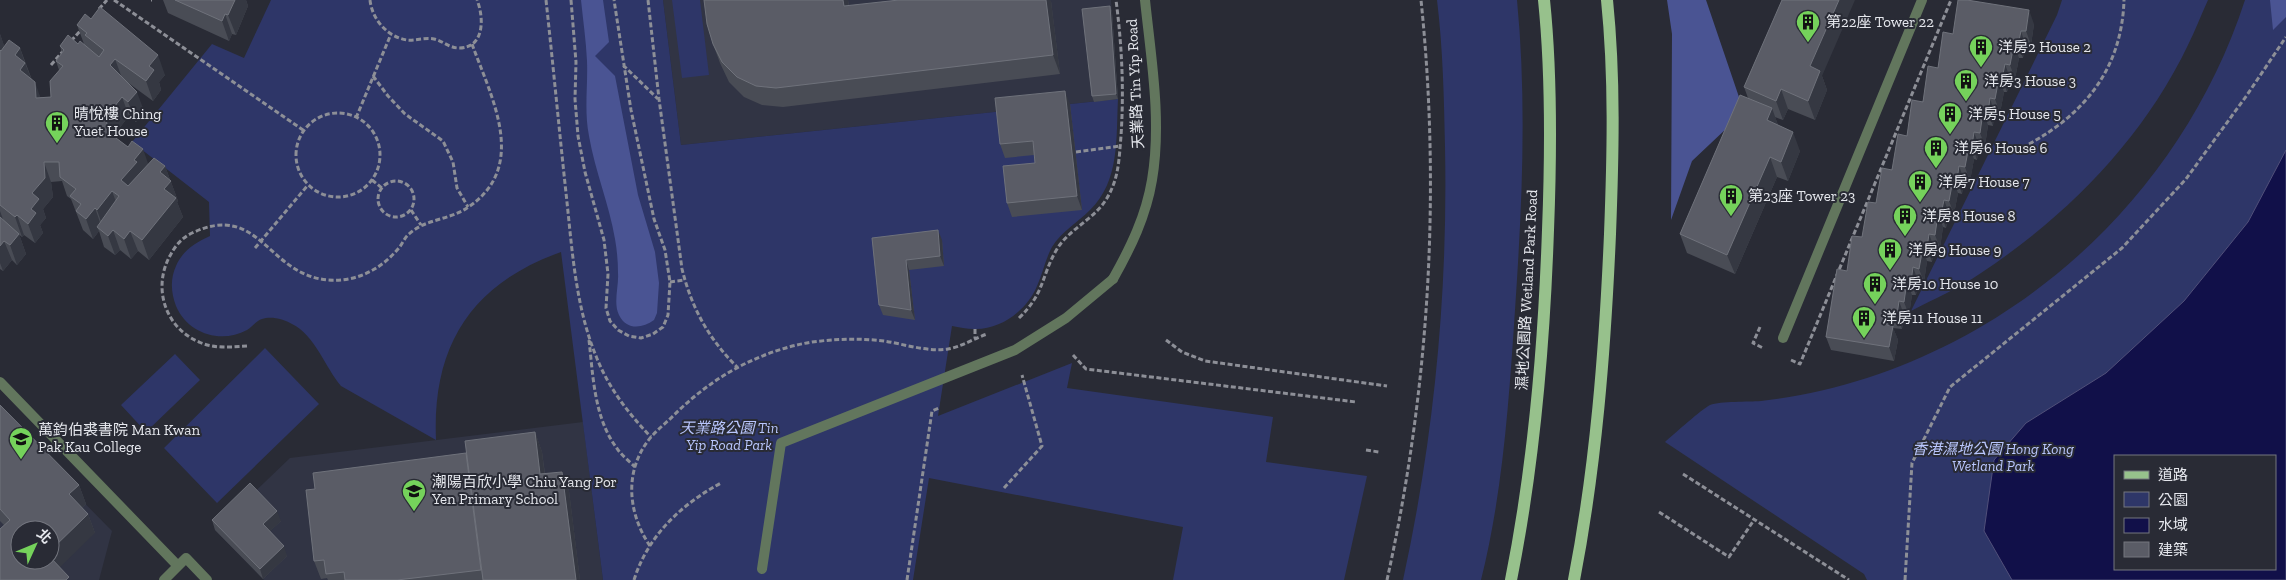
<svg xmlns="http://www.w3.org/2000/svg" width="2286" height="580" font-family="'Zilla Slab','Noto Sans TC',serif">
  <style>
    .built { fill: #313444; fill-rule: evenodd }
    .green { fill: #2e3668; fill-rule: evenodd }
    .forest { fill: #4a5493 }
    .water { fill: #111049; stroke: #51507a; fill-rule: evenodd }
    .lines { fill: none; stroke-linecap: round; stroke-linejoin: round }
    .path { stroke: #8d8f97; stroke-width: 3; stroke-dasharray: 5 2.5; stroke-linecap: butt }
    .service { stroke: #62765d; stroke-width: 10 }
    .minor { stroke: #62765d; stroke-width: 10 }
    .primary { stroke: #97c18c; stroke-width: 12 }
    .wall { fill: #494c55 }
    .shaded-wall { fill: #353842 }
    .building { fill: #5a5c66; stroke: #6f727b }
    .labels { text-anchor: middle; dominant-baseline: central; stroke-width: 4; stroke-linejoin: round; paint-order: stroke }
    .poi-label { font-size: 15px; fill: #e5e7ed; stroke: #292b35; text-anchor: start }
    .street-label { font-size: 15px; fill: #e5e7ed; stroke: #292b35 }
    .park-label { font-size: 15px; font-style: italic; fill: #b9c6fd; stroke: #292b35 }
  </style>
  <rect width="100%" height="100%" fill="#292b35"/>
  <path class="built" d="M663,0h448l7,99 -437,46z
    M0,417l112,114 -13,49h-99zM20,530h30v30h-30z
    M583,422l20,158h-339l-49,-50 75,-72z"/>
  <path class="green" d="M271,0h392l18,145 437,-46c-2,39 2,82 -28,111 -13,13 -28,21 -38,37 -7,13 -9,26 -15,39 -10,24 -36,44 -63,43 -7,0 -15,-2 -22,-3l-14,90 134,-53 -5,25 206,29 -7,45 101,14 -23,104h-171l10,-53 -254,-49 -16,102h-310l-42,-328c-90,32 -129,94 -125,188l-95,-54c-16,-19 -26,-51 -49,-62 -8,-5 -21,-8 -30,-5 -5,1 -10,8 -15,11 -26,14 -59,4 -71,-24 -5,-13 -6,-27 0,-40 7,-16 19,-23 34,-30l-1,-34 -77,-60 80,-98 32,14z
    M672,0h28l9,75 -27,3z
    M1437,0h80c10,103 5,207 -2,310 -6,90 -12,182 -34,270h-78c31,-142 45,-287 42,-433 -1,-49 -2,-98 -8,-147z
    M2062,0h146c-7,15 -13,31 -20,45 -45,94 -121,171 -207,228 -22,15 -47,26 -70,38l146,-296z
    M2245,0h41v580h-419l-3,-6 -199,-132c9,-8 37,-33 45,-37 11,-4 38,-3 51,-4 35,-4 72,-12 106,-23 178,-58 320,-200 378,-378zM2115,456h160v113h-160z
    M265,348l54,56 -102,99 -53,-55z
    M175,354l25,26 -54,52 -25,-27z"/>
  <path class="forest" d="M581,0h22l6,42 -14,14 20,20 23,119 17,57 4,31 -2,30 -3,7c-12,9 -28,10 -35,-5 -6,-12 0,-29 -1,-42 0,-11 -1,-23 -3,-34 -6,-35 -20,-68 -26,-103 -5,-25 -1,-50 -2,-75 -1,-21 -4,-41 -6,-61z
    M1667,0h39l34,100 -12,27 -36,34 -21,59 1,-186z
    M2270,0h16v17l-13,13z"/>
  <path class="water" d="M2286,150v430h-274l-28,-49 10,-71 32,-37 80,-50 78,-72 64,-79zM2115,456h160v113h-160z"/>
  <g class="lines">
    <path class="path" d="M114,0l189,130
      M151,0h1
      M370,0c2,19 17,37 37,40 8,1 18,-3 27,-1 9,2 15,9 25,9 26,0 25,-31 18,-48
      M546,0c7,64 13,128 20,193 6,54 9,112 30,163 12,31 32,57 55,81
      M571,0l5,62 -1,37 3,37 7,36 19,68 4,34 -2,34 4,13 8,9 11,6 12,2 12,-4 10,-7 5,-12 2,-33 -5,-32 -11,-31 -23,-109 -17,-110
      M648,0l11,99 23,170c10,40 27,70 55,98
      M99,9l8,-9
      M71,41l11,-12
      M51,65l13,-15
      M623,65l35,34
      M373,76l15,20 17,18 38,27 10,21 4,26 11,19
      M296 155a42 42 0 1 1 84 0a42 42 0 1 1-84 0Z
      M356,118l35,-84
      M2029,144c57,-31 93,-77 95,-144
      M1076,152l44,-6
      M372,180l10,8
      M378 199a18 18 0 1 1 36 0a18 18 0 1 1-36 0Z
      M411,210l10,15
      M255,248l53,-63
      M670,282l15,-2
      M1019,318c26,-25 22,-42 38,-69 13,-21 38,-30 50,-51 12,-20 12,-39 14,-62 3,-46 1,-90 -5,-136
      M1760,327l-7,16 10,5
      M975,329v9
      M589,340c4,35 5,77 27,107 5,8 13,14 19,20
      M1166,340l16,12 23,9 182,25
      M247,346c-16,1 -33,3 -48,-4 -35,-15 -47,-56 -28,-88 4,-8 12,-17 21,-21 68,-32 75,42 136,47 28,2 52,-10 70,-31 4,-4 6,-11 11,-15 16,-15 40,-14 58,-26 63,-41 24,-111 5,-164
      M1073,355l13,14 270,33
      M1791,360l9,4 151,-364
      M1366,450l13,2
      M1683,474l166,106
      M1004,488l38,-42 -20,-71
      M1659,512l70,45 25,-37
      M650,546c-23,-34 -26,-77 1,-109 7,-8 15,-14 22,-21 38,-38 85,-65 139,-74 23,-3 48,-4 72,-1 20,3 42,11 64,8 13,-2 27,-11 39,-15
      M634,580c14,-45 48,-76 87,-97
      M907,580l25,-169 7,-3
      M1387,580c42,-190 54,-386 34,-580
      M1905,580l7,-117 38,-76 172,-139 64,-69 61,-84 39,-58"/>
    <path class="service" d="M1783,338l139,-338
      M0,382l178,184
      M762,569l19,-126 234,-93 51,-32 47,-39
      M164,580l22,-22 21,22"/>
    <path class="minor" d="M1113,279c18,-32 33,-63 39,-99 10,-59 -1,-122 -7,-180"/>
    <path class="primary" d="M1511,580c23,-115 33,-233 37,-350 3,-76 4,-153 -4,-230
      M1574,580c22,-114 31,-230 36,-346 3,-78 5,-156 -3,-234"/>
  </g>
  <path class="wall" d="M163,0h83l2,6 -12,29 -4,-1 -3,7 -61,-28z
    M704,0h144l1,6 202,-5 9,73 -277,33 -21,-2 -18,-8 -15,-15 -9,-19 -7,-19z
    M1110,6l2,6 6,87 -24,3 -2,-6z
    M91,19l74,56 -6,7 2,8 -8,11 -26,-19 17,29 -8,11 -7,-6 -16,20 35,28 17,2 13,35 -1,1 6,15 -34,43 -11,-9 -7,8 -11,-9 -5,5 -11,-8 -5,-16 -6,8 -10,-9 -12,-31 -4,-3 -5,-15 -11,1 2,15 -10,12 3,9 -6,7 3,8 -8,10 -11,-8 -2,2 -6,-5 3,2 7,20 -9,11 -5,-5 -9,11 -3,-2v-235l4,12 16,2 12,32 8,17h11l8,-27 -3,-9 6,-8 -2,-7 18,-2h6l-7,-19z
    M2034,24l-3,21 -6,-1 -2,14h-4l-4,21 -5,-1 -3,14h-3l-4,21 -6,-1 -1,14 -5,-1 -3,21h-6l-2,14 -3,-1 -4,22 -6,-2 -2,15 -4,-1 -4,21 -5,-1 -3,15 -3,-1 -3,21 -6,-1 -2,15 -5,-1 -3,21 -6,-1 -2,14h-4l-3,20h-5l-2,14 -9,-1 5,12 -4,21 -63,-11 -5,-13 21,-66 29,-68 77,-169z
    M1822,76l5,14 -12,30 -27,-11 -5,11 -8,-3 3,8 22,26 -12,30 -11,-4 -42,97 -48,-21 -7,-19 68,-136 -4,-11z
    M1070,104l12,106 -70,7 -5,-14 28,-40 -1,-8 -29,3 -5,-14z
    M872,238l70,2 2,26 -35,4 6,50 -32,-5 -4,-10z
    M0,405l79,80 7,19 -4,4 6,6 7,19 -91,-8 -4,-4z
    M535,432l7,20 3,22 17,-2 7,19 11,89h-252l-1,-2 -6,1 -7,-18 1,-72 151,-36z
    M212,520l69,1 -11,10 17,25 -24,23 -48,-49z"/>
  <path class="shaded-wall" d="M235,0h11l2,6 -12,29 -8,-20z
    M843,0h5l3,26 -7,-20z
    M1046,0h4l1,1 9,73 -7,-19z
    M1839,0h16l-33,76 5,14 -12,30 -7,-19 2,-35z
    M1110,6l2,6 6,87 -2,-5z
    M2029,10l5,14 -3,21 -5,-14z
    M225,14l7,20 -3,7 -7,-20z
    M2021,31l4,13 -2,14 -5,-13z
    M0,34l6,17 -6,8z
    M2014,44l5,14 -4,21 -5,-14z
    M20,48l5,15 8,20 -13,-13 -5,-15z
    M158,55l7,20 -6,7 2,8 -8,11 -7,-20 3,-15z
    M115,59l7,19 -12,-13z
    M2005,64l5,14 -3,14 -5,-13z
    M1999,78l5,14 -4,21 -5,-14z
    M35,82l7,20 -6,-4z
    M1781,89l7,20 -5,11 -7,-19z
    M1065,91l5,13 12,106 -5,-14z
    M137,92l7,19 -8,11 -8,-20z
    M122,97l7,19 -16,20 -5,-4 -2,-15z
    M1990,98l4,14 -1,14 -5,-13z
    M1772,108l7,20 -12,-8z
    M1983,112l5,13 -3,21 -5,-13z
    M1793,132l7,19 -12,30 -7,-19z
    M1974,132l5,14 -2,14 -5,-14z
    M1969,146l5,13 -4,22 -5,-14z
    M143,149l7,20 -22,31 -7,-20 13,-20z
    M1770,157l7,20 -42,97 -8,-19z
    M44,162l7,20 2,15 -10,12 3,9 -6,7 3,8 -8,10 -7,-19 4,-31z
    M165,166l13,35 -1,1 6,15 -34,43 -7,-20 22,-51 -4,-17z
    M1959,166l5,13 -2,15 -5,-14z
    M1953,180l5,13 -4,21 -5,-13z
    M112,191l7,19 -15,20 -7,-20z
    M1944,200l5,13 -3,15 -5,-14z
    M95,208l7,20 -5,-1 2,4 -6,8 -7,-20z
    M0,211l4,11 -4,5z
    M1938,214l5,13 -3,21 -5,-13z
    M17,215l7,20 -2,2 -7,-20z
    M113,230l7,20 -5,5 -7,-19z
    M938,230l4,10 2,26 -4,-10z
    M130,231l8,20 -7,8 -7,-20z
    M19,234l7,20 -9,11 -7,-20z
    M1929,234l5,13 -2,15 -5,-14z
    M4,241l8,19 -9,11 -3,-8v-17z
    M1923,247l4,14 -3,21 -5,-13z
    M906,260l3,10 6,50 -4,-10z
    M1913,267l5,14 -2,14 -5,-13z
    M1907,281l5,14 -3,20 -5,-13z
    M1899,301l5,14 -2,14 -5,-14z
    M1888,314l10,26 -4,21 -5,-14 -2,-22z
    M535,432l7,20 5,42 -7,-20z
    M562,472l7,19 11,89h-4z
    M79,485l7,19 -10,10 -7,-20z
    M277,511l4,10 -14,13 -4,-10z
    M88,514l7,19 -41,40 -4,-13v-9z
    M284,546l3,10 -24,23 -3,-10z"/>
  <path class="building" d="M175,0h60l-7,15 -3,-1 -3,7z
    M704,0h139l1,6 55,-6h147l7,55 -277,33 -20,-2 -19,-9 -15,-15 -9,-18 -6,-20z
    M1782,0h57l-29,66 10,5 -12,30 -27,-12 -5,12 -32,-14z
    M1958,0h9l62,10 -3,21h-5l-3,14 -4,-1 -4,21 -5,-1 -3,15 -3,-1 -4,21 -5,-1 -2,15 -5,-1 -3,21 -6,-1 -2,14h-3l-4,21 -6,-1 -2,14h-4l-4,21 -5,-1 -3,14h-3l-3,21 -6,-1 -2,14 -4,-1 -4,22 -6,-2 -2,15 -4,-1 -3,21 -5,-1 -2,14 -9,-1 -1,11 6,1 -4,21 -63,-10 11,-68 10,2 5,-35 10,1 6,-35 8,1 6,-35 10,2 6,-36 9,2 5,-36 11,2 5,-36 10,2 5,-36 10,2z
    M1110,6l6,88 -24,2 -10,-87z
    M100,7l58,48 -9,11 5,4 -8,11 -31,-22 -5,6 27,27 -9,10 -6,-5 -16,20 2,15 20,15 4,-6 11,8 -9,11 3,2 -16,18 7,6 26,-28 11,8 -5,6 11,9 -7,8 12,9 -34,42 -12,-9 -6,8 -11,-9 -5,6 -11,-9 22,-31 -7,-5 -15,19 -2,-2 -9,11 -10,-8 5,-7 -11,-8 6,-7 -16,-12 -1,-15h-15l1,16 -13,15 7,6 -8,10 5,4 -8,11 -11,-9 -2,2 -15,-12v-155l1,1 8,-11 11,8 -5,7 10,8 -5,7 15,12 1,16 15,-1 -1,-16 13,-15 -7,-5 8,-11 -4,-4 8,-11 10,9 2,-3 19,16 5,-7 -19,-15 2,-2 -10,-8 8,-11 6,5z
    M1065,91l12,105 -70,7 -4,-37 32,-3 -2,-22 -33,3 -5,-46z
    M1740,95l32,13 -5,12 26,12 -12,30 -11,-5 -43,98 -47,-21z
    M0,217l19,17 -9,11 -6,-4 -4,5z
    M938,230l2,26 -34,4 5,50 -32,-5 -7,-67z
    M0,405l79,80 -10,9 19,20 -38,37v-21h-30v30h30v-3l19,20 -3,3h-66v-51l10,-9 -10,-11z
    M535,432l5,42 22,-2 14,108h-93l-18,-139z
    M466,453l15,117 -84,10h-52l-1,-8 -18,2 -2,-14 -10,1 -8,-71 9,-1 -2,-16z
    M250,483l27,28 -14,13 21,22 -24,23 -48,-49z"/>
  <defs>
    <g id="building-pin" transform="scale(1.25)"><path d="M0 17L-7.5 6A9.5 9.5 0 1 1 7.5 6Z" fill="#75d25b" stroke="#292b35"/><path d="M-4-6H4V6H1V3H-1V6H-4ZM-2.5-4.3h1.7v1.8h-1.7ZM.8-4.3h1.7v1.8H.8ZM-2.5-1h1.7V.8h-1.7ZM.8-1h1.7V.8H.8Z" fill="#111"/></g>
    <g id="school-pin" transform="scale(1.25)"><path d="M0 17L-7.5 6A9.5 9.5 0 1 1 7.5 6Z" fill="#75d25b" stroke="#292b35"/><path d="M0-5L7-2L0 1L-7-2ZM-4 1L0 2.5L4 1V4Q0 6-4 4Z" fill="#111"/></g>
  </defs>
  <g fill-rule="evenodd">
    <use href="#building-pin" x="1808" y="22"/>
    <use href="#building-pin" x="1981" y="47"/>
    <use href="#building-pin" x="1966" y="81"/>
    <use href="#building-pin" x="1950" y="114"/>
    <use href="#building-pin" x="57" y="123"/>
    <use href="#building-pin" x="1936" y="148"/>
    <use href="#building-pin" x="1920" y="182"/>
    <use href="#building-pin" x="1731" y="196"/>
    <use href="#building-pin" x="1905" y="216"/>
    <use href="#building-pin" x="1890" y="250"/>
    <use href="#building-pin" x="1875" y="284"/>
    <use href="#building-pin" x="1864" y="318"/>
    <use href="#school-pin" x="21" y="439"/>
    <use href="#school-pin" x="414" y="491"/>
  </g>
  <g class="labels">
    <g class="poi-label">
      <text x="1826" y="22">第22座 Tower 22</text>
      <text x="1998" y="47">洋房2 House 2</text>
      <text x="1984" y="81">洋房3 House 3</text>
      <text x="74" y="114">晴悅樓 Ching<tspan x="74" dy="17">Yuet House</tspan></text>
      <text x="1968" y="114">洋房5 House 5</text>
      <text x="1954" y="148">洋房6 House 6</text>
      <text x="1938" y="182">洋房7 House 7</text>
      <text x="1748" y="196">第23座 Tower 23</text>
      <text x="1922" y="216">洋房8 House 8</text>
      <text x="1908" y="250">洋房9 House 9</text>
      <text x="1892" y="284">洋房10 House 10</text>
      <text x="1882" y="318">洋房11 House 11</text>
      <text x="38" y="430">萬鈞伯裘書院 Man Kwan<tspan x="38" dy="17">Pak Kau College</tspan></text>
      <text x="432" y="482">潮陽百欣小學 Chiu Yang Por<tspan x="432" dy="17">Yen Primary School</tspan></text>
    </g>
    <g class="street-label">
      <text transform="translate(1135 84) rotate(-93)">天業路 Tin Yip Road</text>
      <text transform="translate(1527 290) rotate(-87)">濕地公園路 Wetland Park Road</text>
    </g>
    <g class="park-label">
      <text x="729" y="428">天業路公園 Tin<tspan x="729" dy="17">Yip Road Park</tspan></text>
      <text x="1993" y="449">香港濕地公園 Hong Kong<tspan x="1993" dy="17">Wetland Park</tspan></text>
    </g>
  </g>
  <rect x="2114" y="455" width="162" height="115" fill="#292b35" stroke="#74767f"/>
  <rect x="2124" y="471" width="25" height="8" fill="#97c18c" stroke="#74767f"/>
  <text x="2158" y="480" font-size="15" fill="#e5e7ed">道路</text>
  <rect x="2124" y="492" width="25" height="15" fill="#2e3668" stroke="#74767f"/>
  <text x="2158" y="505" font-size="15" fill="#e5e7ed">公園</text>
  <rect x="2124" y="518" width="25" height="15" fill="#111049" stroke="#74767f"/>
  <text x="2158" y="530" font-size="15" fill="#e5e7ed">水域</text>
  <rect x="2124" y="542" width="25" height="15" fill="#5a5c66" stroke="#74767f"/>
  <text x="2158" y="555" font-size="15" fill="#e5e7ed">建築</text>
  <g transform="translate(35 545) rotate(46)"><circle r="24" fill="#292b35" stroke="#74767f"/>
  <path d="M0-4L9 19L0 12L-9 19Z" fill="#75d25b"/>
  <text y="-8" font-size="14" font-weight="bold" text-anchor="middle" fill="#e5e7ed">北</text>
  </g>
</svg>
